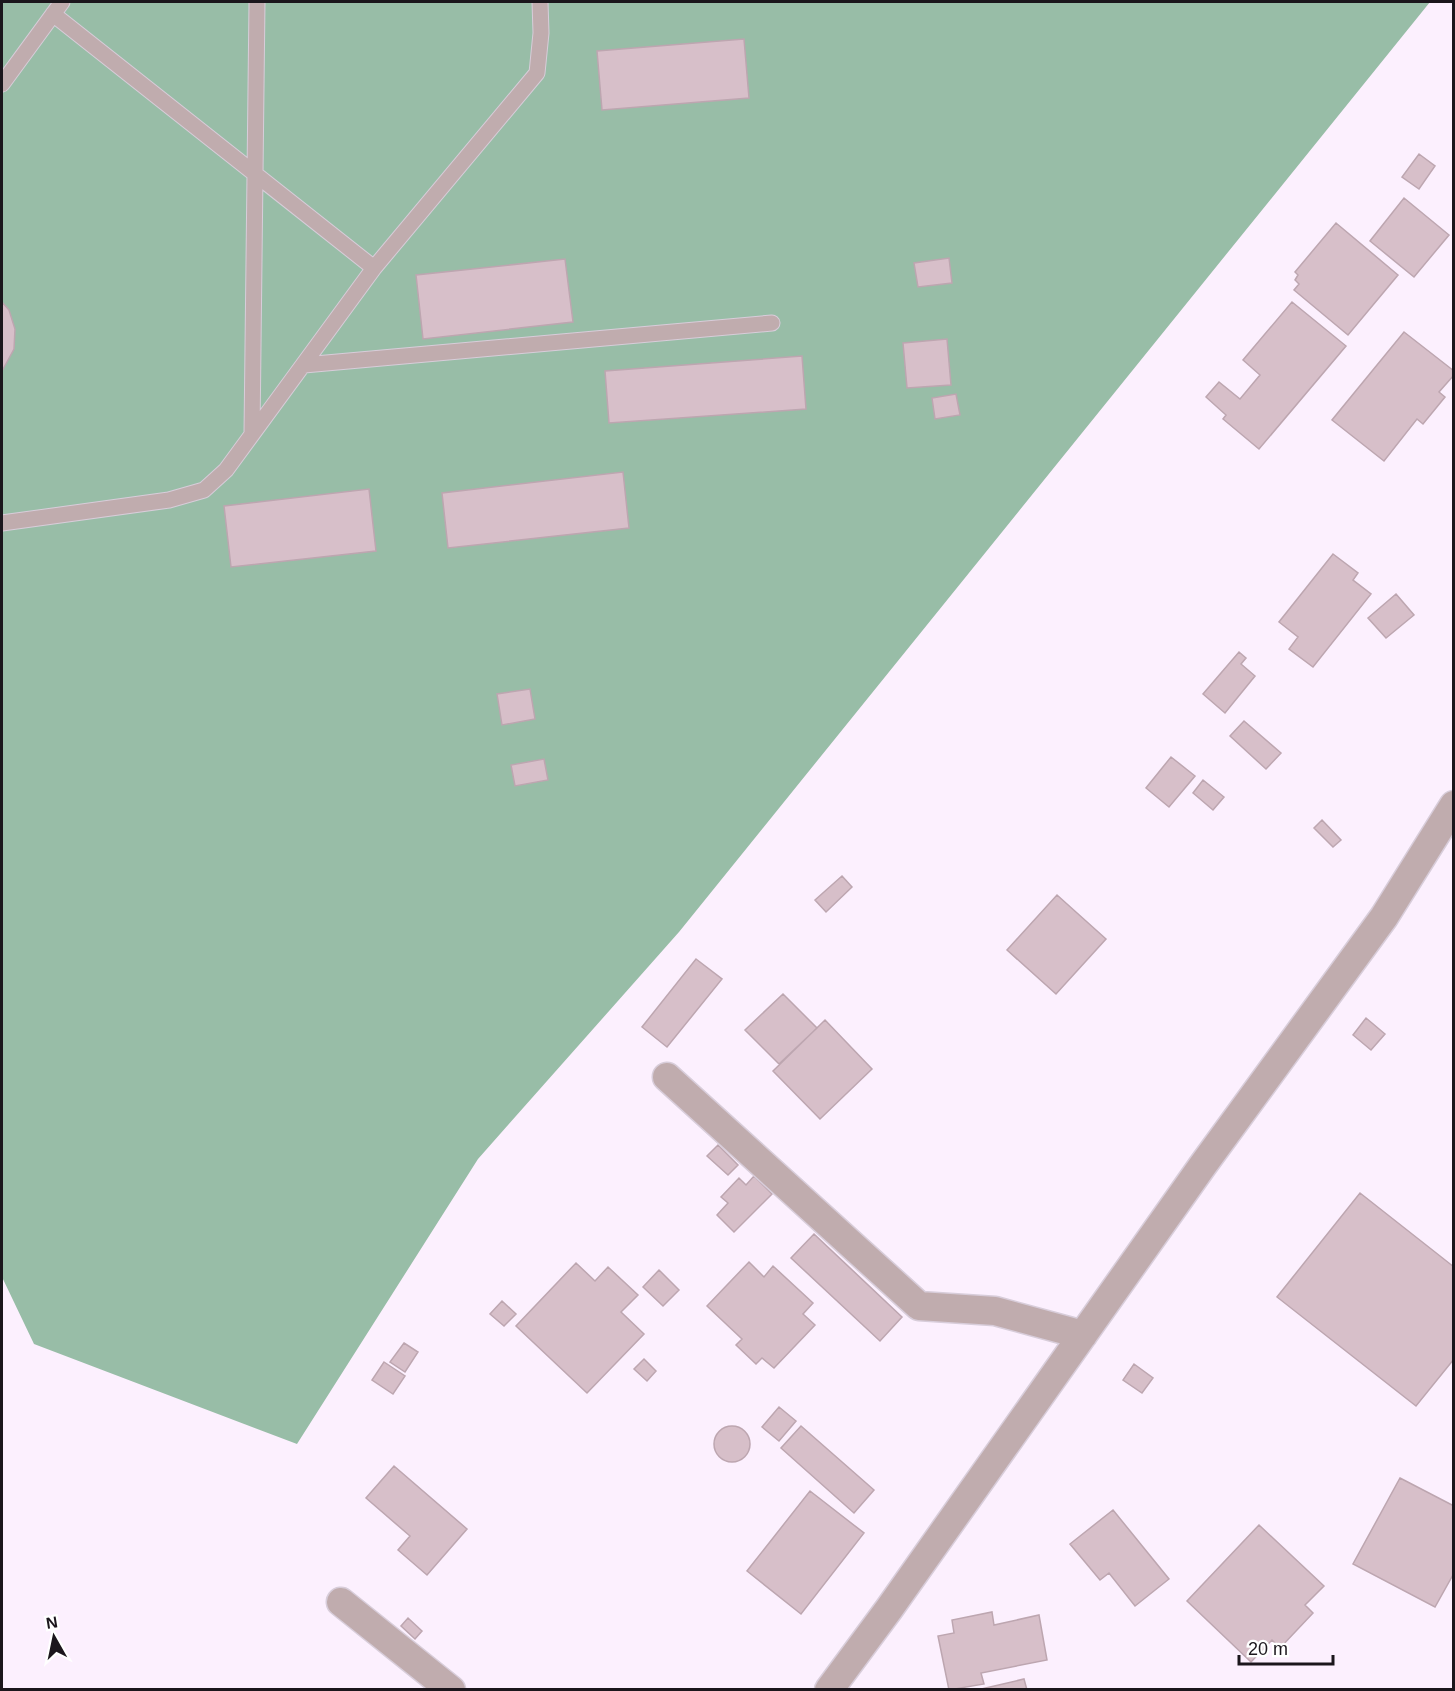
<svg xmlns="http://www.w3.org/2000/svg" width="1455" height="1691" font-family="Helvetica,sans-serif">
  <style>
    .forest { fill: #98bda7 }
    .building { fill: #d7bfc9; stroke: #bda6b0; stroke-width: 1.5 }
    .lines { fill: none; stroke-linecap: round; stroke-linejoin: round }
    .service-casing { stroke: #d8cdda; stroke-width: 17 }
    .minor-casing { stroke: #d8cdda; stroke-width: 31 }
    .service { stroke: #c0acae; stroke-width: 15 }
    .minor { stroke: #c0acae; stroke-width: 28 }
  </style>
  <rect width="100%" height="100%" fill="#fcf0fe"/>
  <path class="forest" d="M2,2h1428l-751,930 -201,227 -181,285 -263,-100 -32,-67z"/>
  <path class="building" d="M744,39l5,59 -147,12 -5,-59z
    M1419,154l16,12 -16,23 -17,-12z
    M1404,198l45,37 -35,42 -44,-36z
    M1336,223l62,52 -50,60 -54,-45 5,-6 -4,-4 3,-5 -3,-3z
    M949,258l3,25 -34,4 -4,-24z
    M565,259l8,63 -150,17 -7,-64z
    M2,302l7,8 6,19 -1,20 -12,22z
    M1292,302l54,44 -87,103 -36,-30 3,-4 -20,-18 13,-15 21,17 20,-24 -17,-15z
    M1404,332l50,39v4l-15,17 6,5 -22,27 -6,-5 -33,42 -52,-41z
    M947,339l4,46 -44,3 -4,-45z
    M802,356l4,53 -197,14 -4,-52z
    M956,394l4,21 -25,4 -3,-21z
    M623,472l6,56 -181,20 -6,-55z
    M369,489l7,62 -145,16 -7,-61z
    M1333,554l25,19 -5,7 18,14 -58,73 -24,-18 9,-12 -19,-15z
    M1396,594l18,21 -28,23 -18,-20z
    M1239,652l7,6 -5,6 14,12 -30,37 -22,-19z
    M530,689l5,30 -33,6 -5,-31z
    M1244,721l37,32 -15,16 -36,-33z
    M1171,757l24,19 -26,31 -23,-19z
    M544,759l4,21 -33,6 -4,-21z
    M1203,780l21,17 -11,13 -20,-17z
    M1322,820l19,20 -8,7 -19,-19z
    M842,876l10,11 -26,25 -11,-12z
    M1057,895l49,44 -50,55 -49,-44z
    M696,959l26,20 -55,68 -25,-20z
    M783,994l34,34 -38,36 -34,-34z
    M1366,1018l19,16 -14,16 -18,-15z
    M825,1020l47,49 -52,50 -47,-48z
    M718,1145l20,20 -10,10 -21,-19z
    M754,1176l18,18 -38,38 -17,-17 11,-12 -7,-6 18,-19 7,7z
    M1360,1193l94,74v92l-38,47 -139,-109z
    M814,1234l88,83 -22,24 -89,-83z
    M749,1262l15,15 9,-11 40,37 -10,11 12,11 -41,43 -12,-10 -6,6 -20,-19 6,-6 -35,-33z
    M576,1263l19,18 13,-14 30,28 -17,17 23,22 -57,59 -71,-67z
    M659,1270l20,20 -16,16 -20,-19z
    M502,1301l14,13 -12,12 -14,-12z
    M404,1343l14,9 -13,20 -15,-10z
    M644,1359l12,12 -9,10 -13,-12z
    M384,1362l21,14 -12,18 -21,-14z
    M1134,1364l19,14 -11,15 -19,-13z
    M779,1407l17,14 -17,20 -17,-14z
    M801,1426l73,64 -20,23 -73,-65z
    M714 1444a18 18 0 1 1 36 0a18 18 0 1 1-36 0Z
    M394,1466l73,63 -40,46 -29,-25 12,-14 -44,-38z
    M1400,1478l54,28v67l-19,34 -82,-43z
    M810,1491l54,42 -63,81 -54,-43z
    M1113,1510l56,69 -34,27 -26,-33 -9,7 -30,-36z
    M1259,1525l65,61 -19,19 8,8 -33,35 -8,-8 -21,22 -64,-61z
    M992,1612l2,13 45,-10 8,45 -66,13 3,11 -35,6 -11,-54 16,-3 -2,-13z
    M408,1618l14,13 -7,8 -14,-13z
    M1024,1679l3,11h-50z"/>
  <g class="lines">
    <g class="service-casing">
      <path id="service" d="M53,14l321,254
        M2,84l60,-82
        M304,365l468,-42
        M252,433l5,-431
        M2,523l167,-23 35,-10 22,-20 148,-202 163,-195 4,-40 -1,-31"/>
    </g>
    <g class="minor-casing">
      <path id="minor" d="M667,1077l252,229 76,5 88,24
        M341,1602l110,88
        M829,1690l60,-81 314,-444 181,-248 70,-112"/>
    </g>
    <use href="#service" class="service"/>
    <use href="#minor" class="minor"/>
  </g>
  <rect width="1455" height="1691" fill="none" stroke="#1b161c" stroke-width="6"/>
  <g transform="translate(54 1637) rotate(351)" stroke="#ffffff" stroke-width="4.5" paint-order="stroke">
  <path d="M0-4.5L10 22L0 15L-10 22Z" fill="#1b161c"/>
  <text y="-9" font-size="16" font-weight="bold" text-anchor="middle" fill="#1b161c">N</text>
  </g>
  <path d="M1239 1655v9h94v-9" fill="none" stroke="#1b161c" stroke-width="3"/>
  <text x="1248" y="1655" font-size="18" fill="#1b161c" stroke="#ffffff" stroke-width="4.5" paint-order="stroke">20 m</text>
</svg>
